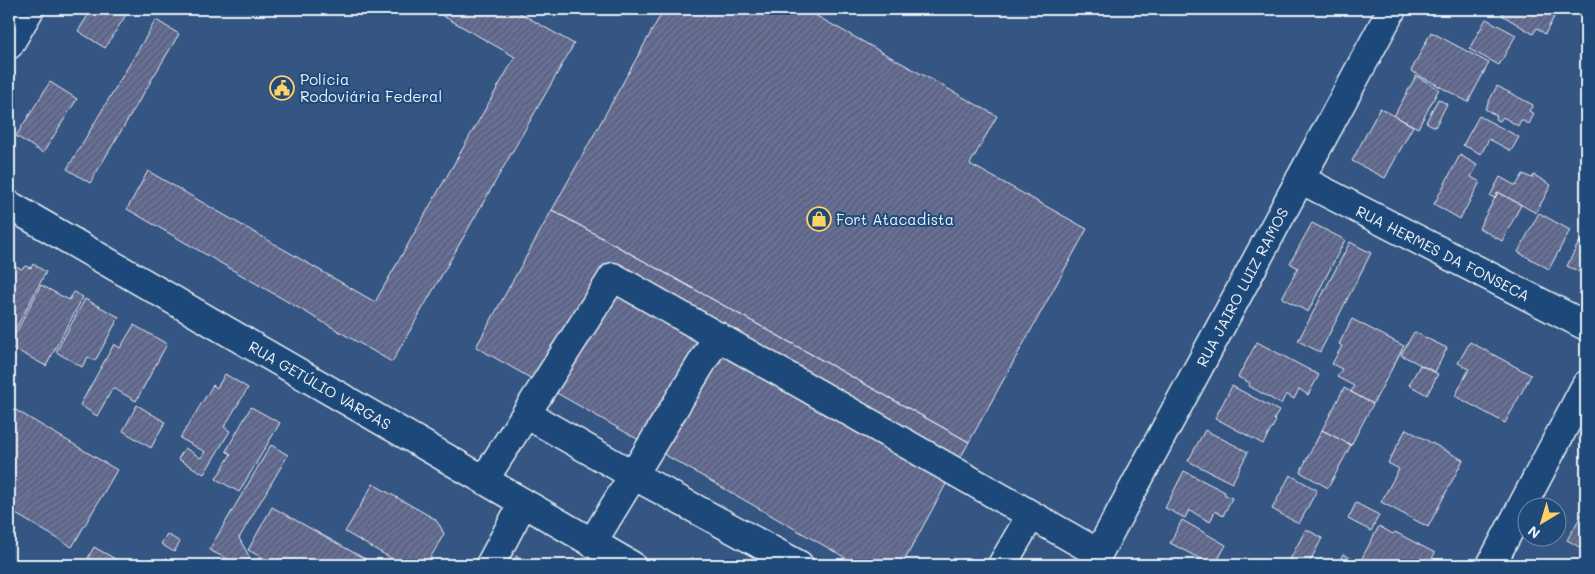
<svg xmlns="http://www.w3.org/2000/svg" width="1595" height="574" font-family="Mali,sans-serif">
  <style>
    .building { fill: url(#building-hatch); stroke: #e8f1f8 }
    .lines { fill: none; stroke-linecap: round; stroke-linejoin: round }
    .minor-casing { stroke: #e8f1f8; stroke-width: 31 }
    .minor { stroke: #1f4a7a; stroke-width: 28 }
    .labels { text-anchor: middle; dominant-baseline: central; stroke-width: 4; stroke-linejoin: round; paint-order: stroke }
    .poi-label { font-size: 15px; fill: #e8f1f8; stroke: #1f4a7a; text-anchor: start }
    .street-label { font-size: 15px; fill: #e8f1f8; stroke: #1f4a7a }
  </style>
  <defs>
    <pattern id="building-hatch" width="6" height="6" patternUnits="userSpaceOnUse" patternTransform="scale(1.25)"><rect width="6" height="6" fill="#676f96"/><path d="M-1 1l2-2M0 6l6-6M5 7l2-2" fill="none" stroke="#565c70"/></pattern>
  </defs>
  <rect width="100%" height="100%" fill="#355582"/>
  <filter id="ink" filterUnits="userSpaceOnUse"><feTurbulence type="fractalNoise" baseFrequency=".02" numOctaves="2"/><feDisplacementMap in="SourceGraphic" scale="10" xChannelSelector="R" yChannelSelector="G"/><feConvolveMatrix kernelMatrix="1 2 1 2 8 2 1 2 1" color-interpolation-filters="sRGB"/></filter>
  <g filter="url(#ink)">
    <path class="building" d="M92,9h35l2,1 -24,38 -27,-17z
      M431,9h82l61,35 -182,318 -265,-153 21,-38 227,131 140,-245z
      M664,9h140l193,107 -27,48 117,65 -118,213 -417,-232z
      M1505,9h44l-2,4 7,4 -9,17 -8,-6 -4,6 -31,-19z
      M1486,19l30,16 -17,30 -30,-16z
      M156,20l23,14 -89,149 -23,-14z
      M1431,32l58,31 -21,39 -57,-31z
      M1416,76l23,13 -21,39 -24,-12z
      M50,82l27,17 -34,54 -27,-17z
      M1497,86l36,19 -4,6 5,3 -5,10 -8,-4 -3,6 -15,-9 -3,4 -5,-2 2,-3 -12,-7z
      M1438,99l9,5 -12,23 -9,-5z
      M1380,108l33,18 -28,52 -33,-17z
      M1479,116l40,21 -8,14 -22,-12 -8,15 -18,-9z
      M1460,155l17,10 -6,12 9,5 -20,37 -26,-15z
      M1523,174l9,4 2,-3 17,10 -15,28 -38,-21 -3,6 -5,-2 10,-19 16,9z
      M1498,192l23,13 -19,36 -23,-13z
      M552,210l417,232 -67,123h-44l-382,-218z
      M1539,213l31,17 -21,39 -31,-17z
      M1312,223l33,17 -37,72 -26,-14 16,-30 -8,-5z
      M1350,242l21,11 -51,99 -22,-11z
      M1579,242l7,4v29l-19,-9z
      M33,264l13,8 -37,69v-68l4,-8 9,4 3,-3 6,2z
      M41,285l28,15 5,-8 9,5 -37,69 -37,-20z
      M85,299l34,18 -24,44 -7,-4 -6,10 -26,-15z
      M1352,319l52,27 -31,58 -22,-12 3,-6 -17,-9 5,-8 -10,-5 10,-18 -3,-2z
      M134,325l33,19 -31,57 -23,-13 -16,28 -17,-11 34,-61 6,4z
      M1414,332l33,16 -12,24 -34,-17z
      M1257,342l62,33 -11,20 -9,-6 -5,10 -8,-5 -5,10 -32,-18 1,-3 -12,-6z
      M1470,342l61,33 -26,48 -50,-27 14,-27 -11,-6z
      M1420,365l18,9 -11,21 -18,-10z
      M225,374l23,14 -24,39 6,4 -26,43 -26,-15 7,-11 16,10 4,-6 -25,-14 33,-53 4,3z
      M1232,386l47,25 -5,8 2,2 -13,23 -48,-26z
      M1344,388l29,16 -22,41 -29,-15z
      M137,405l28,17 -14,26 -28,-17z
      M9,406l108,64 -45,77 -63,-37z
      M251,407l29,16 -41,69 -23,-13 15,-25 -5,-3z
      M1406,429l57,31 -35,67 -47,-25 18,-33 -11,-6z
      M1205,430l43,22 -16,31 -44,-22z
      M1322,430l29,15 -23,43 -28,-16z
      M271,445l17,10 -49,83 11,20 -1,1 6,4 5,-7 16,9h-36l-31,-15z
      M1184,471l41,21 -1,2 8,4 -9,18 -8,-5 -5,11 -21,-12 -4,8 -20,-10z
      M1290,475l27,15 -18,34 -27,-15z
      M373,484l62,35 5,7 4,8 -18,31h-23l-58,-33z
      M1356,503l23,12 -8,16 -23,-12z
      M272,507l104,58h-100l-28,-15z
      M1586,507v44l-19,-11z
      M1182,520l44,25 -11,20h-3l-42,-22z
      M1379,526l14,8 2,-2 40,21 -7,12h-53l-13,-7z
      M1306,529l16,9 -14,27h-21z
      M167,534l13,8 -6,10 -13,-8z
      M94,547l32,18h-35l2,-4 -5,-3z
      M1343,554l21,11h-27z
      M516,556l17,9h-21z
      M1137,558l14,7h-18z"/>
    <g class="lines">
      <g class="minor-casing">
        <path id="minor" d="M9,45l21,-36
          M1300,179l286,147
          M9,205l622,360
          M526,414l107,61 166,90
          M484,480l129,-203 485,276
          M592,543l126,-207
          M490,565l33,-62
          M1002,565l29,-50
          M1092,565l300,-556
          M1491,565l95,-180"/>
      </g>
      <use href="#minor" class="minor"/>
    </g>
  </g>
  <defs>
    <g id="civic-ring" transform="scale(1.25)"><circle r="9.5" fill="#1f4a7a" stroke="#ffd166" stroke-width="1.5"/><path d="M-.6-6.5H3V-4.5H.6V-3L4-1V1h2V6H-6V1h2V-1L-.6-3ZM-1.2 2.5V6h2.4V2.5Z" fill="#ffd166"/></g>
    <g id="shop-ring" transform="scale(1.25)"><circle r="9.5" fill="#1f4a7a" stroke="#ffd166" stroke-width="1.5"/><path d="M-5-2.5h2.3a2.7 3.5 0 0 1 5.4 0H5L5.5 6h-11ZM-1.5-2.5h3a1.5 2.3 0 0 0-3 0Z" fill="#ffd166"/></g>
  </defs>
  <g fill-rule="evenodd">
    <use href="#civic-ring" x="282" y="88"/>
    <use href="#shop-ring" x="819" y="219"/>
  </g>
  <g class="labels">
    <g class="poi-label">
      <text x="300" y="79">Polícia<tspan x="300" dy="17">Rodoviária Federal</tspan></text>
      <text x="836" y="219">Fort Atacadista</text>
    </g>
    <g class="street-label">
      <text transform="translate(1443 253) rotate(27)">RUA HERMES DA FONSECA</text>
      <text transform="translate(1242 287) rotate(-62)">RUA JAIRO LUIZ RAMOS</text>
      <text transform="translate(320 385) rotate(30)">RUA GETÚLIO VARGAS</text>
    </g>
  </g>
  <rect width="1595" height="574" fill="none" stroke="#1f4a7a" stroke-width="30"/>
  <rect x="15" y="15" width="1565" height="544" fill="none" stroke="#e8f1f8" stroke-width="2" filter="url(#ink)"/>
  <g transform="translate(1542 522) rotate(218)"><circle r="24" fill="#1f4a7a" stroke="#6f8dac"/>
  <path d="M0-4L9 19L0 12L-9 19Z" fill="#ffd166"/>
  <text y="-8" font-size="14" font-weight="bold" text-anchor="middle" fill="#e8f1f8">N</text>
  </g>
</svg>
